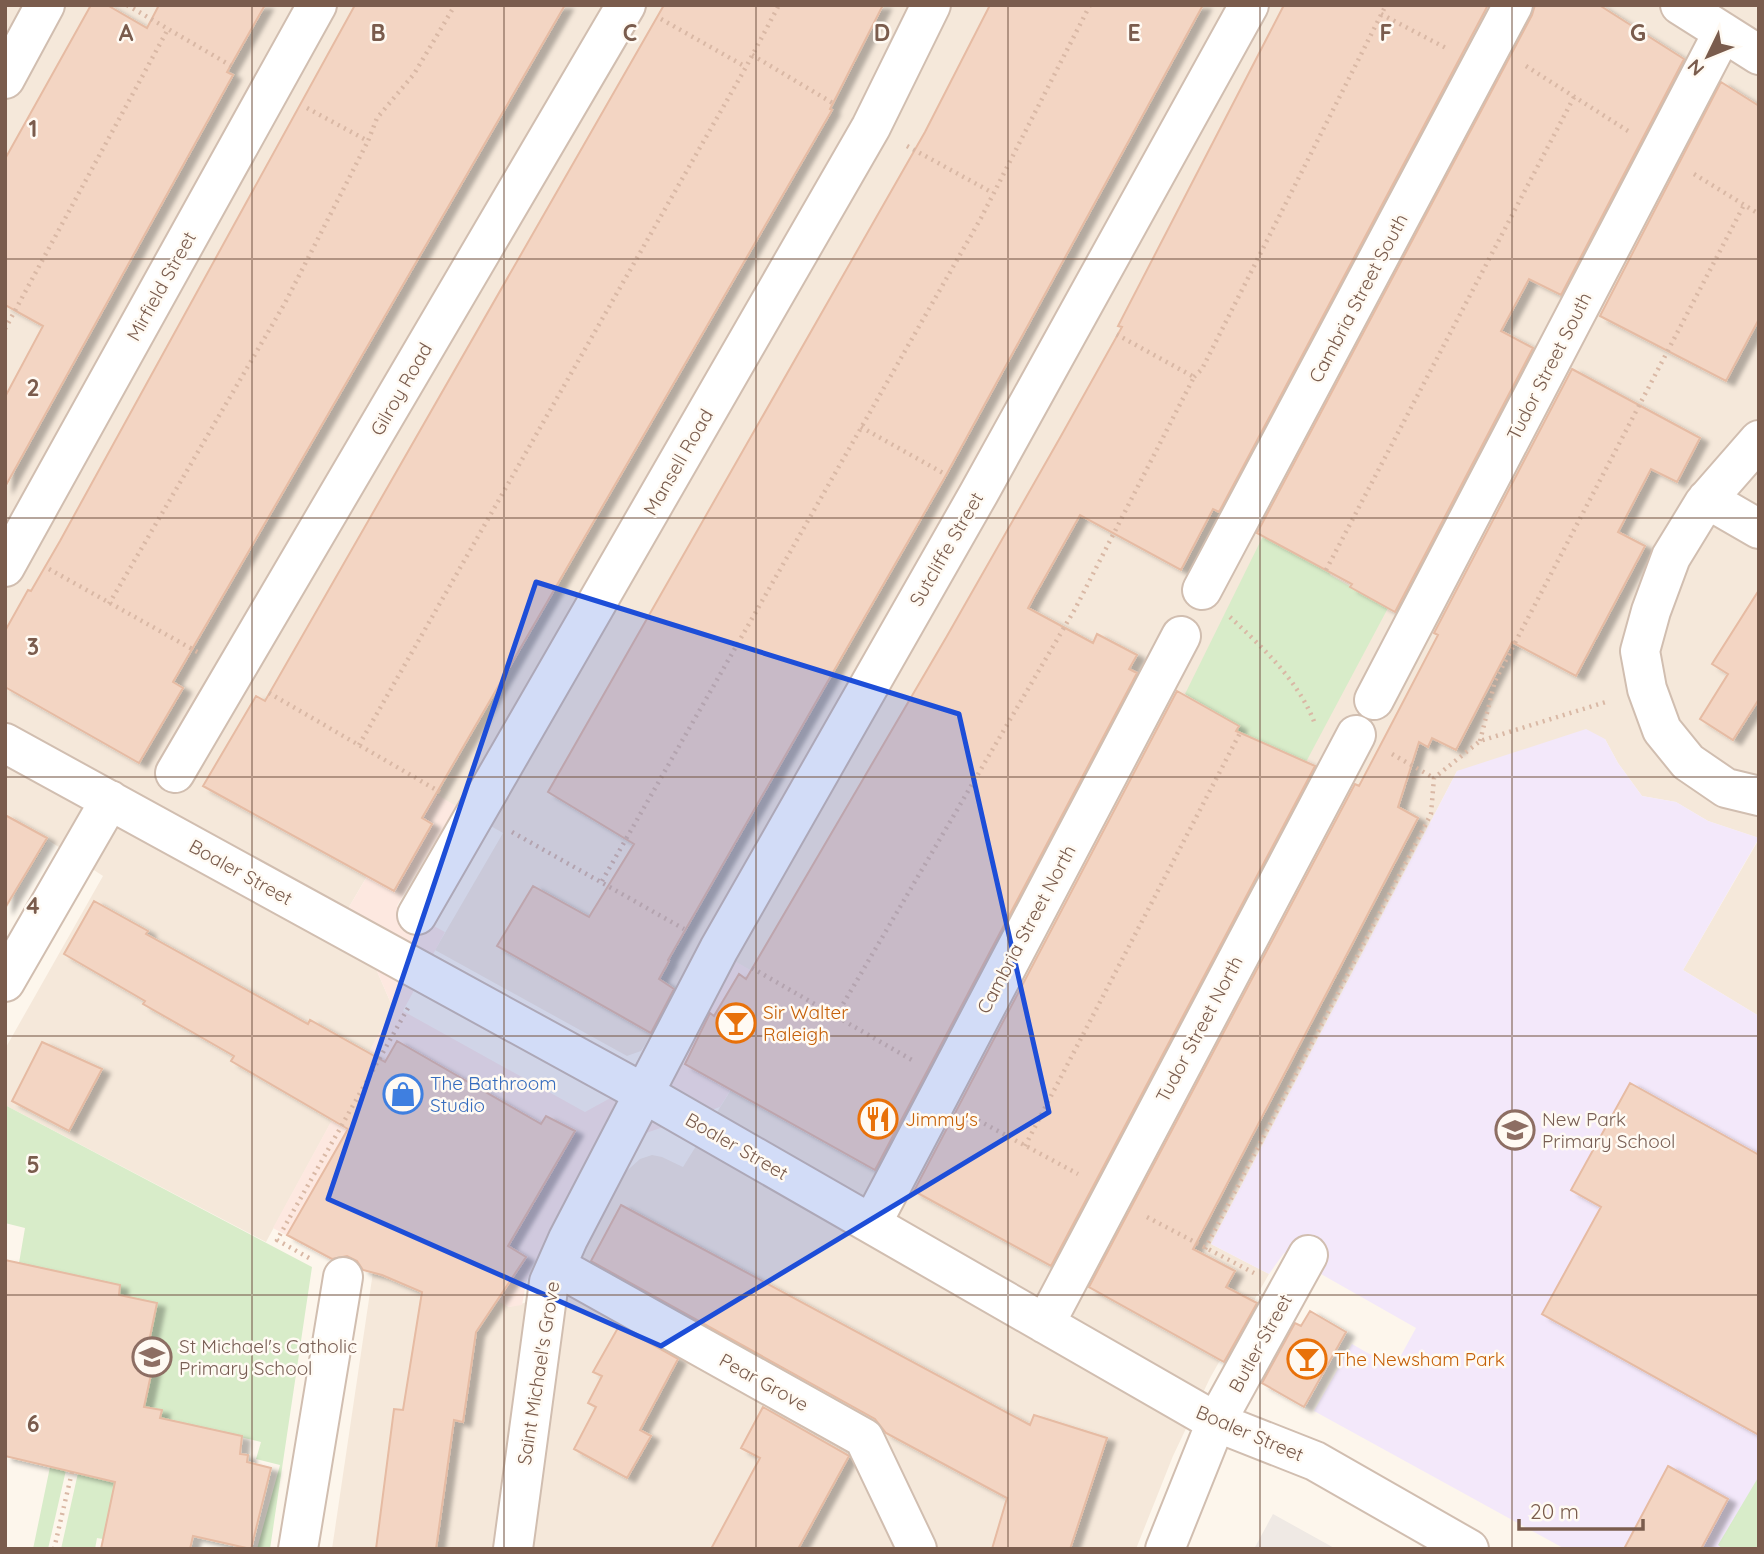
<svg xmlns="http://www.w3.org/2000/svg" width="1764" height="1554" font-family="Quicksand,sans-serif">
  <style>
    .residential { fill: #f5e8da }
    .commercial { fill: #fde8e0 }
    .industrial { fill: #efe9e4 }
    .education { fill: #f3e8fa }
    .green { fill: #d8ecc9 }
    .building { fill: #f3d5c3; stroke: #e6bba3; stroke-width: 2; filter: url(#shadow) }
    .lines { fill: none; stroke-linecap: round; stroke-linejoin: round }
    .minor-casing { stroke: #d1beb0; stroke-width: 42 }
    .path { stroke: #d9b8a5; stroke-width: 4.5; stroke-dasharray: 2 5; stroke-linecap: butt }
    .minor { stroke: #fff; stroke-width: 38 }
    .marked { fill: #1d4ed8; fill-opacity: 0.2; stroke: #1d4ed8; stroke-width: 5; stroke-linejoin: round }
    .grid { fill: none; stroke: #7a5c4d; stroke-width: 2; stroke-opacity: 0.55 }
    .labels { text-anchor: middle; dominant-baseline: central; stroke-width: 5; stroke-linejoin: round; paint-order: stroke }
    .street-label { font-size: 19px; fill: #7a5c4d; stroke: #fffaf3 }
    .food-label { font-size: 19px; fill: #c56008; stroke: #fffaf3; text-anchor: start }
    .shop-label { font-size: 19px; fill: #366cbe; stroke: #fffaf3; text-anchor: start }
    .education-label { font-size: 19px; fill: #785e54; stroke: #fffaf3; text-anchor: start }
    .grid-label { font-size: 23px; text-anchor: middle; font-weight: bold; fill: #7a5c4d; stroke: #fffaf3; stroke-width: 5; stroke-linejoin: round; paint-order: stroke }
  </style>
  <defs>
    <filter id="shadow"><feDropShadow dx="8" dy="4.5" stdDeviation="2" flood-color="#0004"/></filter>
  </defs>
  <rect width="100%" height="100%" fill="#fdf6ec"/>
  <path class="residential" d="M5,5h1383l-3,8 108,58 35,-66h231v833l-51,-17 -32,-19 -34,-6 -24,-33 -13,-24 -148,32 -246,473 58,30 -59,104 -37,78 -37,93h-804l41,-277 124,28 12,7 51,-14 61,-117 19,-17 12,-4 10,2 21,10 108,-174 -90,-50 -56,102 -4,6 -14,5 -192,-106 68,-117 -83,-47 -71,121 44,101 -127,234 -261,-137v-56l98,-173 -55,-36 -43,71z
    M1759,839v177l-76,-46z"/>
  <path class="commercial" d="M421,785l35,21 -59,100 48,26 -42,79 182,101 87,-48 61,-104 58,33 -71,114 -122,43 -65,115 -7,18 -4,22 -13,2 -12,-6 -13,19 -102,-45 -43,-11 -66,-36 120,-220 -44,-101z"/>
  <path class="industrial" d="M1273,1514l63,35h-82z"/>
  <path class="education" d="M1586,729l19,10 13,24 24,33 34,6 32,19 51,17 -76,132 76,46v533h-194l-251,-138 38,-67 42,24 22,-40 -132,-75 -15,21 -58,-30 246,-473z"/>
  <path class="green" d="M1263,536l63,34 4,2v3l58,33 -82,154 -70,-31 3,-5 -54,-32z
    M5,1105l307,162 -42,282h-13l23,-84 -24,-6 5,-17 -101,-24 1,-8 -17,-3 12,-55 -9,-1 10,-48 -38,-8 1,-10 -101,-22 6,-35 -20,-5z
    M50,1467l16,3 -18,79h-15z
    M78,1473l64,15 -39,51 -6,-1 -2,11h-34z
    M1759,1476v73h-36l-5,-4z"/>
  <path class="building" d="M91,5h16l40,23 12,-23h106l-38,67 6,3 -228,412v-90l38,-71 -38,-21v-146z
    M355,5h210l-392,677 10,6 -44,75 -134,-76v-56l23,-41 3,1 29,-50z
    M664,5h219l-53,104 2,1 -410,708 10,6 -38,67 -191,-105 53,-90 9,5z
    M990,5h213l-258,472 -277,483 1,1 -10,18 15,10 -23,44 -154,-87 36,-60 56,31 45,-73 -86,-52 377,-660z
    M1284,5h204l-269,507 -6,-3 -32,61 -101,-55 -45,80 -7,13 65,35 4,-9 40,21 -8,14 8,4 -262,497 -190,-106 25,-51 4,3 25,-42 7,5 201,-343 114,-200 61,-109 -4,-1z
    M1535,5h64l85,54 -123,236 -32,-16 -28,52 32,17 -138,264 -45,-25 2,-3 -95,-51 275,-518z
    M1721,82l38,24v213l-33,62 -126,-65z
    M1572,369l128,69 -23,44 -26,-13 -33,63 27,14 -69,130 -64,-34 -56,108 -24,-12 -4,9 -9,-5 -21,65 20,11 -225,431 42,22 -9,16 31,16 -33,59 -135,-75 266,-503 4,2 32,-61 47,-90 -4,-2z
    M1759,590v109l-26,41 -33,-21 28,-45 -16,-10z
    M1177,691l62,35 -3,5 79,35 -264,500 -137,-75z
    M5,815l42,23 -42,70z
    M94,901l54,30 -2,3 162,90 2,-4 75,42 12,-21 144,83 5,-8 29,15 -67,115 18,11 -50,75 -13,90 -9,-2 -18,129h-60l18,-140 9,1 19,-118 -40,-17 -19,-5 -6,-9 -10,-5 -15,3 -45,-24 61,-106 -117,-68 3,-5 -91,-52 2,-3 -81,-47z
    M42,1042l60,27 -33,62 -57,-30z
    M1630,1083l129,72v280l-217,-121 59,-107 -30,-17z
    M621,1205l409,220 4,-10 73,23 -37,111h-78l15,-51 -121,-65 -11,-14 -284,-158z
    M5,1260l115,25 -1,10 38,8 -10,48h9l-12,56 18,3 -2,8 82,18 -2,18 8,1 -1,7 24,6 -20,81 -58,-13 -3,13h-89l14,-67 -110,-26z
    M1310,1311l36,21 -42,75 -42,-24 33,-60 6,3z
    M619,1326l59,33 -38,71 11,6 -24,42 -53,-29 22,-42 -8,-4 14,-27 -9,-4z
    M763,1407l86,49 -51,93h-87l49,-91 -19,-10z
    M1668,1466l60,33 -27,50h-77z"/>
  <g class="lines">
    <g class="minor-casing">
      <path id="minor" d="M1680,5l79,50
        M5,79l40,-74
        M1759,440l-55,63 -33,54 -20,54 -11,40 7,38 15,41 26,32 38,26 33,8
        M1707,499l52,30
        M5,567l312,-562
        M1202,590l311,-585
        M1374,700l349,-668
        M5,743l640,351 571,328 99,39 154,88
        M175,773l451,-768
        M417,915l454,-788 60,-122
        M5,982l105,-182
        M872,1223l309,-587
        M556,1266l308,172 53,111
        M1045,1324l311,-589
        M298,1549l45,-272
        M513,1549l36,-267 19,-43 151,-290 260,-456 270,-488
        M1165,1549l51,-127 92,-167"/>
    </g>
    <path class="path" d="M127,5l108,63
      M1381,14l65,34
      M661,19l85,48
      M752,55l84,50
      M1526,66l102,65
      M307,108l61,33 9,-23 37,-44 41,-69
      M907,146l86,47
      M1694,174l65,40
      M5,329l163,-300
      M1194,377l8,-8 184,-364
      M861,427l82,46
      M49,569l152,85
      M1326,570l248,-473
      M109,604l176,-301 83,-162
      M1230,617c33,31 69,64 85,107
      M269,693l171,99
      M1480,741l15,-60 249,-476
      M359,745l387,-678 33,-62
      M1392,754l42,24
      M512,832l172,97
      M602,881l379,-663 109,-213
      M752,968l160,92
      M836,1016l239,-407 119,-232 -80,-44
      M972,1117l106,57
      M1025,1146l215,-413
      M1147,1217l107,56
      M1205,1249l226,-435 3,-36 46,-37 129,-40
      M309,1258l-32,-18 131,-232
      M54,1549l18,-77"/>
    <use href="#minor" class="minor"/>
  </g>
  <path class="marked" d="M536,582l423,132 90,398 -388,234 -333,-147z"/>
  <path class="grid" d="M252,5v1544M504,5v1544M756,5v1544M1008,5v1544M1260,5v1544M1512,5v1544M5,259h1754M5,518h1754M5,777h1754M5,1036h1754M5,1295h1754"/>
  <defs>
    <g id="bar-ring" transform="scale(2.0125)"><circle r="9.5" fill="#fffaf3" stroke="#e8710a" stroke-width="1.5"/><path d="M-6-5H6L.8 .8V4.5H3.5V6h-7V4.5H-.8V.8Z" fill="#e8710a"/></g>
    <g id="shop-ring" transform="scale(2.0125)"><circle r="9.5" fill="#fffaf3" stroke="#3f7fe0" stroke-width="1.5"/><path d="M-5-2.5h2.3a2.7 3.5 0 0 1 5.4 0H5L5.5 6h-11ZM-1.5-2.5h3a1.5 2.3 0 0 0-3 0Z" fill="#3f7fe0"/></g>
    <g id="restaurant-ring" transform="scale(2.0125)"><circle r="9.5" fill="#fffaf3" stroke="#e8710a" stroke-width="1.5"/><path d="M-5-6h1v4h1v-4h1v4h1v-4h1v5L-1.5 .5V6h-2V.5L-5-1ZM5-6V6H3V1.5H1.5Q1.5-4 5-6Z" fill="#e8710a"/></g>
    <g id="school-ring" transform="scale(2.0125)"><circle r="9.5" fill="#fffaf3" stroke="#8d6e63" stroke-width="1.5"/><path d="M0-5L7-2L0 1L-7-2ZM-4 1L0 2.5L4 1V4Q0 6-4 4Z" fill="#8d6e63"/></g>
  </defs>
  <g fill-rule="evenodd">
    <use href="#bar-ring" x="736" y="1023"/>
    <use href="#shop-ring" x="403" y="1094"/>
    <use href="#restaurant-ring" x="878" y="1119"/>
    <use href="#school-ring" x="1515" y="1130"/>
    <use href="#school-ring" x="152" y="1357"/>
    <use href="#bar-ring" x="1307" y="1359"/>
  </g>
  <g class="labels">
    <g class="street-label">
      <text transform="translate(161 286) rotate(-61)">Mirfield Street</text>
      <text transform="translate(1358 298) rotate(-62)">Cambria Street South</text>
      <text transform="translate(1549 366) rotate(-63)">Tudor Street South</text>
      <text transform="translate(401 389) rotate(-60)">Gilroy Road</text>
      <text transform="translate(678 462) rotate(-60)">Mansell Road</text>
      <text transform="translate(946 549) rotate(-60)">Sutcliffe Street</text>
      <text transform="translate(241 872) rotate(29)">Boaler Street</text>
      <text transform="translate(1026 929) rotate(-62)">Cambria Street North</text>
      <text transform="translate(1199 1029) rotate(-62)">Tudor Street North</text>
      <text transform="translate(737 1146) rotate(30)">Boaler Street</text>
      <text transform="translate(1260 1343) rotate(-61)">Butler Street</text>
      <text transform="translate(538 1373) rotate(-81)">Saint Michael's Grove</text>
      <text transform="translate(764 1382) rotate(29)">Pear Grove</text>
      <text transform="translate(1250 1433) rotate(23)">Boaler Street</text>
    </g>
    <g class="food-label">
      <text x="763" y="1012">Sir Walter<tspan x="763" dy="22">Raleigh</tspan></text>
      <text x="905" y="1119">Jimmy's</text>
      <text x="1334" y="1359">The Newsham Park</text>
    </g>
    <g class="shop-label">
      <text x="430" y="1083">The Bathroom<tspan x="430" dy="22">Studio</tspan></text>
    </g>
    <g class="education-label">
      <text x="1542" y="1119">New Park<tspan x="1542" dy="22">Primary School</tspan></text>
      <text x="179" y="1346">St Michael's Catholic<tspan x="179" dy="22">Primary School</tspan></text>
    </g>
  </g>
  <g class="grid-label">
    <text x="126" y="41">A</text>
    <text x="378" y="41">B</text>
    <text x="630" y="41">C</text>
    <text x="882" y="41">D</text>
    <text x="1134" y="41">E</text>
    <text x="1386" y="41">F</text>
    <text x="1638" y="41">G</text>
    <text x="33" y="137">1</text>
    <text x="33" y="396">2</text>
    <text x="33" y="655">3</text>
    <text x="33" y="914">4</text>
    <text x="33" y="1173">5</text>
    <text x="33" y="1432">6</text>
  </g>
  <rect width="1764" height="1554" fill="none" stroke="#7a5c4d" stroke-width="14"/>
  <g transform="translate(1708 56) rotate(227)" stroke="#fffaf3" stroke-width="5" paint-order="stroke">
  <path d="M0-5L12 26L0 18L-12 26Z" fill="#7a5c4d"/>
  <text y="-10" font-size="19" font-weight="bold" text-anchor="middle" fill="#7a5c4d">N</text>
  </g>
  <path d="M1519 1519v10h124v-10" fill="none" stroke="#7a5c4d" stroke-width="3.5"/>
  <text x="1530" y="1519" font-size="21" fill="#7a5c4d" stroke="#fffaf3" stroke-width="5" paint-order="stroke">20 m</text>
</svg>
